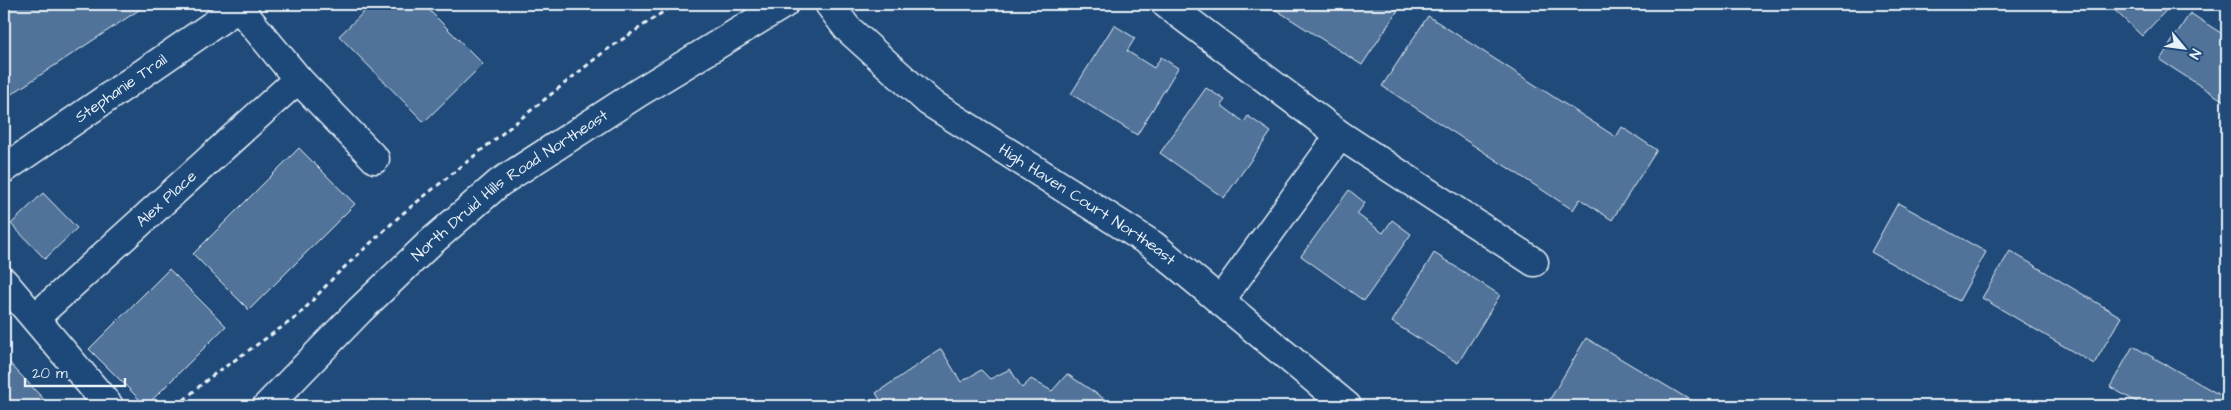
<svg xmlns="http://www.w3.org/2000/svg" width="2231" height="410" font-family="'Architects Daughter',sans-serif">
  <style>
    .building { fill: #517399; stroke: #e8f1f8 }
    .lines { fill: none; stroke-linecap: round; stroke-linejoin: round }
    .minor-casing { stroke: #e8f1f8; stroke-width: 31 }
    .major-casing { stroke: #e8f1f8; stroke-width: 31 }
    .path { stroke: #e8f1f8; stroke-width: 3; stroke-dasharray: 5 4; stroke-linecap: butt }
    .minor { stroke: #1f4a7a; stroke-width: 28 }
    .major { stroke: #1f4a7a; stroke-width: 28 }
    .labels { text-anchor: middle; dominant-baseline: central; stroke-width: 5; stroke-linejoin: round; paint-order: stroke }
    .street-label { font-size: 16px; fill: #e8f1f8; stroke: #1f4a7a }
  </style>
  <rect width="100%" height="100%" fill="#1f4a7a"/>
  <filter id="ink" filterUnits="userSpaceOnUse"><feTurbulence type="fractalNoise" baseFrequency=".02" numOctaves="2"/><feDisplacementMap in="SourceGraphic" scale="10" xChannelSelector="R" yChannelSelector="G"/><feConvolveMatrix kernelMatrix="1 2 1 2 8 2 1 2 1" color-interpolation-filters="sRGB"/></filter>
  <g filter="url(#ink)">
    <path class="building" d="M4,4h144l-144,95z
      M316,4h13l-7,6z
      M372,4h51l60,60 -59,58 -85,-86z
      M1267,4h135l-40,61z
      M2108,4h64l-30,32z
      M2190,13l37,24v66l-67,-43z
      M1428,16l188,121 6,-10 35,23 -45,70 -32,-21 -7,11 -191,-124z
      M1114,25l21,13 -8,13 27,17 7,-11 17,11 -41,67 -66,-41z
      M1206,88l19,12 -4,5 23,17 4,-6 23,16 -47,66 -64,-45z
      M299,148l56,56 -106,106 -56,-56z
      M1349,190l16,13 -8,11 26,19 9,-13 19,14 -47,67 -63,-45z
      M43,193l34,35 -32,31 -34,-35z
      M1898,203l88,49 -27,49 -88,-49z
      M2010,251l111,66 -27,47 -112,-66z
      M1434,253l66,42 -42,68 -66,-41z
      M169,269l57,57 -80,80 -57,-57z
      M1586,338l109,65 -2,3h-147z
      M2133,346l94,53v7h-83l-34,-19z
      M941,349l20,33 20,-12 9,9 20,-10 12,19 9,-9 21,12 15,-17 48,32h-231l-8,-13z
      M4,357l46,49h-46z"/>
    <g class="lines">
      <g class="minor-casing">
        <g id="minor">
          <path d="M236,4l62,75 77,80"/>
          <path id="s1" d="M829,4l18,24 82,74 224,143 194,161"/>
          <path d="M1166,4l174,131 194,127"/>
          <path id="s2" d="M4,169l235,-162"/>
          <path d="M4,282l105,124"/>
          <path d="M1220,301l120,-166"/>
          <path id="s3" d="M36,317l262,-238"/>
        </g>
      </g>
      <g class="major-casing">
        <g id="major">
          <path id="s4" d="M267,406l92,-95 71,-68 69,-60 139,-90 146,-89"/>
        </g>
      </g>
      <path class="path" d="M177,406l32,-28 89,-62 38,-41 66,-61 203,-163 70,-47"/>
      <use href="#minor" class="minor"/>
      <use href="#major" class="major"/>
    </g>
  </g>
  <g class="labels">
    <g class="street-label">
      <text stroke="none"><textPath href="#s2" startOffset="142">Stephanie Trail</textPath></text>
      <text stroke="none"><textPath href="#s4" startOffset="329">North Druid Hills Road Northeast</textPath></text>
      <text stroke="none"><textPath href="#s3" startOffset="176">Alex Place</textPath></text>
      <text stroke="none"><textPath href="#s1" startOffset="329">High Haven Court Northeast</textPath></text>
    </g>
  </g>
  <rect width="2231" height="410" fill="none" stroke="#1f4a7a" stroke-width="20"/>
  <rect x="10" y="10" width="2211" height="390" fill="none" stroke="#e8f1f8" stroke-width="2" filter="url(#ink)"/>
  <g transform="translate(2184 48) rotate(119)" stroke="#1f4a7a" stroke-width="4" paint-order="stroke">
  <path d="M0-4L9 19L0 12L-9 19Z" fill="#e8f1f8"/>
  <text y="-8" font-size="14" font-weight="bold" text-anchor="middle" fill="#e8f1f8">N</text>
  </g>
  <path d="M25 378v8h100v-8" fill="none" stroke="#e8f1f8" stroke-width="2.5"/>
  <text x="32" y="378" font-size="15" fill="#e8f1f8" stroke="#1f4a7a" stroke-width="4" paint-order="stroke">20 m</text>
</svg>
